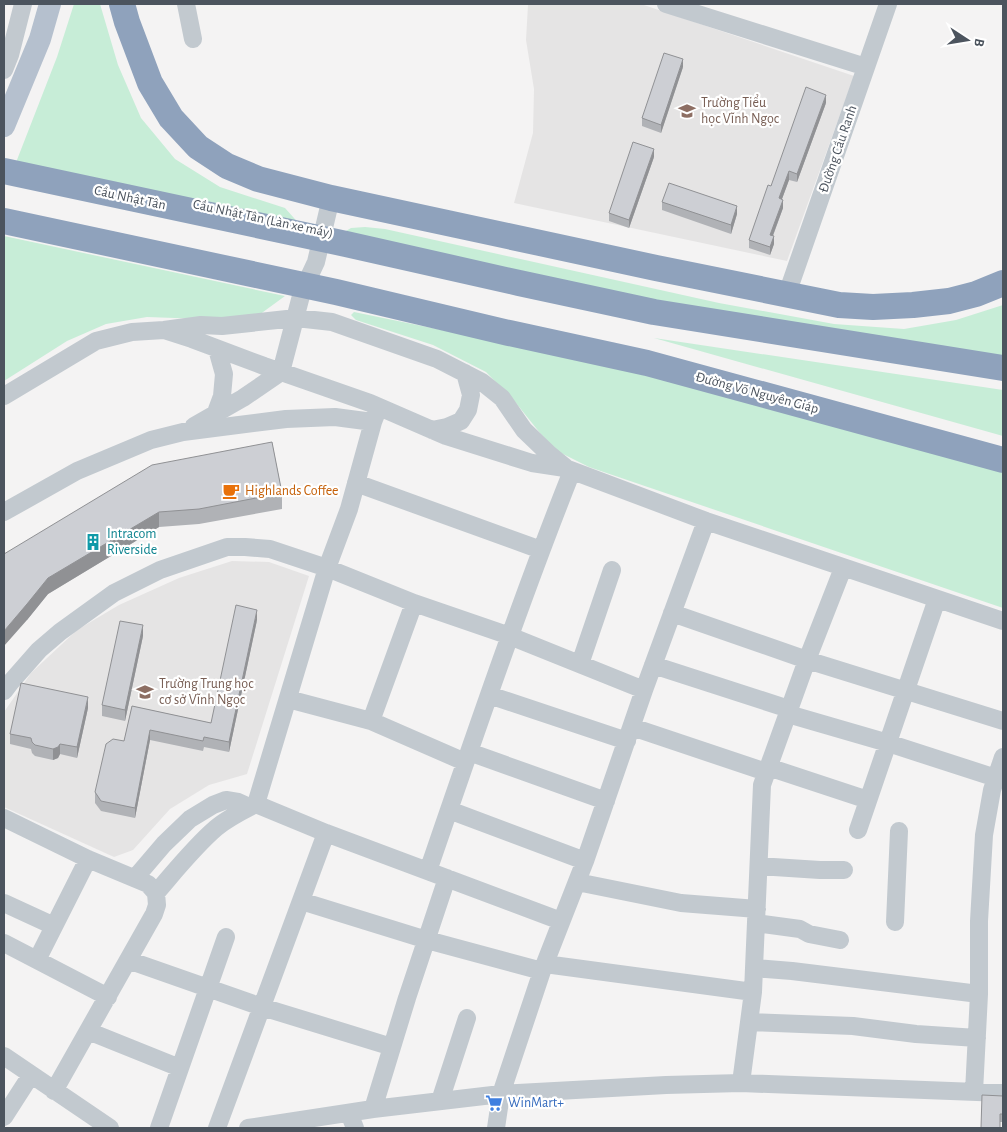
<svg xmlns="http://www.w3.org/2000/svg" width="1007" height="1132" font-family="'Alegreya Sans',sans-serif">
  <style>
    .education { fill: #e5e4e4 }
    .green { fill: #c7edd7 }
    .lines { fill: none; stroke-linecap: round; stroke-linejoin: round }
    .minor { stroke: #c2c9cf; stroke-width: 18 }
    .major { stroke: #b5c0ce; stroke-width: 22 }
    .highway { stroke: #8fa2bc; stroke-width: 26 }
    .wall { fill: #b0b2b6 }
    .shaded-wall { fill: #909194 }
    .building { fill: #cdcfd4; stroke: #909194 }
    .labels { text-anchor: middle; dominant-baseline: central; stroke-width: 4.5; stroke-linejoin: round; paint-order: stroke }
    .education-label { font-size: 14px; fill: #785e54; stroke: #fff; text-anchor: start }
    .street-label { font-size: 14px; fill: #4c545e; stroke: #fff }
    .food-label { font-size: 14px; fill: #c56008; stroke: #fff; text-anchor: start }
    .culture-label { font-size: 14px; fill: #0d838f; stroke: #fff; text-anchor: start }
    .shop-label { font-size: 14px; fill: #366cbe; stroke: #fff; text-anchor: start }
  </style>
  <rect width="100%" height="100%" fill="#f4f3f3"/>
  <path class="education" d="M529,4h112l213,72 -67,185 -273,-58 19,-70 1,-44 -8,-49 2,-35z
    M232,561l37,1 40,14 -62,198 -38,11 -39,24 -37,41 -19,7 -110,-50v-95l27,-39 46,-43 42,-25 60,-27z"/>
  <path class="green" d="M74,4h26l18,61 23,53 34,41 45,28 65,21 17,19 -287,-62 42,-108z
    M365,227l20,2 334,74 115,21 70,5 52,-9 47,-15v51l-338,-51 -326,-70 12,-7z
    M4,236l281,60 -26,19 -57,4 -55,-2 -41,7 -39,17 -63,40z
    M354,312l292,60 357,99v137l-414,-141 -32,-16 -17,-18 -24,-30 -30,-31 -53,-27 -77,-25 -5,-5z
    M654,338l349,52v46z"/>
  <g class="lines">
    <path class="minor" d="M186,4l7,35
      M666,4l200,63
      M4,70l6,-15 13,-51
      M787,294l101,-290
      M164,330l28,9 72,27 106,37 76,33 86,27 33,5 141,53 297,100
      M4,396l92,-55 36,-9 32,-2 37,-5 21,1 74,-8 36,4 105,37 45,23 20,16 22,32 25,24 16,13
      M215,415l7,-19 2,-22 -7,-25
      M194,426l49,-28 38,-26 21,-80 14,-30 15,-64
      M432,430l15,-3 14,-6 7,-11 3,-15 -6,-22
      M356,483l185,67
      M4,512l73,-41 74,-31 32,-8 103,-13 49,-2 38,5
      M414,603l-43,118 94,41
      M672,613l135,47 196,61
      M580,664l32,-94
      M653,665l136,44
      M4,691l6,-8 29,-33 21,-18 54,-39 46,-23 67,-23h18l25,2 57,19 87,35 96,33 134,54
      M489,695l138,46
      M288,699l83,22
      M788,714l100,29 108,35
      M632,727l134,45
      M469,752l137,49
      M768,767l100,33
      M256,804l71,-236 22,-59 24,-87 6,-15
      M449,810l136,51
      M4,818l84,41 60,25 8,9 1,12 -3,9 -100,177
      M858,830l79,-231
      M759,866l61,4h24
      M428,871c46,-134 92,-269 144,-400
      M135,878l29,-34 26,-25 23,-14 13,-5 12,2 11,5
      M577,882l104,21 76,6
      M156,893c19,-22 38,-46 60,-65 12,-10 26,-17 40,-24l70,29 235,88
      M301,901l126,39 115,31
      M4,903l50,23
      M895,922l4,-91
      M756,923l44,6 9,5 31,6
      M4,943l104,54
      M37,960l51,-101
      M128,960l134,47 130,40
      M545,964l208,28
      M754,968l38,3 187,23
      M750,1022l103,4 63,8 61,4
      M88,1031l92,37
      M4,1056l106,72
      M741,1083l12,-91 1,-24 8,-183 45,-125 36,-92
      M974,1092l5,-98v-73l5,-86 8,-45 11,-33
      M440,1101l27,-83
      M373,1109l34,-111 40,-120
      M349,1113l6,15
      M4,1117l27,-42
      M159,1128l67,-191
      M217,1128l109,-295
      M248,1128l125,-19 128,-15 165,-9 75,-2 262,10
      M496,1128l5,-34 41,-123 43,-110 59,-171 62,-169"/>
    <path class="major" d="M4,126l36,-87 10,-35"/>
    <path class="highway" d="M122,4l5,18 23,61 21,35 27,29 29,19 31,13 73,19 325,70 183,37 34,2 40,-2 36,-4 27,-7 27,-11
      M4,171l342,73 173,39 135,29 349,56
      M4,221l332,71 173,41 138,30 356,97"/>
  </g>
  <path class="wall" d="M683,67l-22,66 -19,-7v-8z
    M826,103l-29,79 -8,-2 -7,19 1,9 -10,28 1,8 -4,11 -21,-7v-8l22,-54z
    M654,157l-25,71 -20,-7v-8z
    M662,202l75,12 -6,20 -69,-24z
    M272,442l10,51v16l-83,15 -40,3 -111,67 -21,26 -23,-66z
    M257,620l-28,132 -25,-5 -1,4 -53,-11 -15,78 -34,-7 -6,-8v-11l29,-51 8,-35 79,17z
    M143,636l-18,85 -23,-5v-11z
    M88,708l-11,50 -17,-4 -2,4 -5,2 -18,-4 -3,-3 -1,-4 -21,-5v-10z
    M1003,1096v26h-3l-19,6z"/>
  <path class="shaded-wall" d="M683,59v8l-22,66v-8z
    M826,95v8l-29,79v-8z
    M654,149v8l-25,71v-8z
    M789,171v9l-10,27v-9z
    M783,200v8l-13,35v-8z
    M737,206v8l-6,20v-9z
    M774,236v8l-4,11v-8z
    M159,512v15l-111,67 -21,26 -23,26v-15l44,-53z
    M257,610v10l-28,132v-10z
    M143,625v11l-18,85v-11z
    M88,697v11l-11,50v-11z
    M150,730v10l-15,78v-10z
    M60,744v10l-2,4 -5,2v-11z"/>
  <path class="building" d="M664,53l19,6 -22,66 -19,-7z
    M806,87l20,8 -29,79 -8,-3 -10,27 4,2 -13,35 4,1 -4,11 -21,-7 19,-55 3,1z
    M633,142l21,7 -25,71 -20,-7z
    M669,183l68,23 -6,19 -69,-23z
    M272,442l10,51 -83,16 -40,3 -111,66 -21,26 -23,27v-77l148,-89z
    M236,605l21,5 -28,132 -25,-5 -1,4 -53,-11 -15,78 -34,-7 -6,-9 11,-48 7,-5 11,2 8,-35 79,17z
    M120,621l23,4 -18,85 -23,-5z
    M21,683l67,14 -11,50 -17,-3 -2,3 -5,2 -18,-4 -3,-3 -1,-4 -21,-4z
    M982,1095l21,1v18h-3v14h-19z"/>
  <defs>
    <g id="school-bare" transform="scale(1.35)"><path d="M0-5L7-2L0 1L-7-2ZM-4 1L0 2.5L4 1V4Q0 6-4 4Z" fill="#8d6e63" stroke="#fff" stroke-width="2.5" paint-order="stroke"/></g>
    <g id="cafe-bare" transform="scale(1.35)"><path d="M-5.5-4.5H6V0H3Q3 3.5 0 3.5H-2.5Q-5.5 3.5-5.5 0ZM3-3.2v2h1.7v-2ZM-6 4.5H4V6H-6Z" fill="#e8710a" stroke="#fff" stroke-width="2.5" paint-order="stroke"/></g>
    <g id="building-bare" transform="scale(1.35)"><path d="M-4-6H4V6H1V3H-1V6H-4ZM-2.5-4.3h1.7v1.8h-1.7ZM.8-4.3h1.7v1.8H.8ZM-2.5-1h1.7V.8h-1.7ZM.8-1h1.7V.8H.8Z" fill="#0f9aa8" stroke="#fff" stroke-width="2.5" paint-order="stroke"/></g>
    <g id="supermarket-bare" transform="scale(1.35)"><path d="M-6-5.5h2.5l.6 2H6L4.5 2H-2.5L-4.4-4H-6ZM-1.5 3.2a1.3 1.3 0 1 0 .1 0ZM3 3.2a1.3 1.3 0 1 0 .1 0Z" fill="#3f7fe0" stroke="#fff" stroke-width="2.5" paint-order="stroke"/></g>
  </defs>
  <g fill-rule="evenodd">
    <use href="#school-bare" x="687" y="111"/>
    <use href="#cafe-bare" x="231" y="491"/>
    <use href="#building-bare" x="93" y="542"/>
    <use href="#school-bare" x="145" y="692"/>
    <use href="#supermarket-bare" x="494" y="1103"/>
  </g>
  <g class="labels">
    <g class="education-label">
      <text x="701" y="103">Trường Tiểu<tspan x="701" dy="16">học Vĩnh Ngọc</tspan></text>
      <text x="159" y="684">Trường Trung học<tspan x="159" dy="16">cơ sở Vĩnh Ngọc</tspan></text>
    </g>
    <g class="street-label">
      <text transform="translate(838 149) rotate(-71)">Đường Cầu Ranh</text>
      <text transform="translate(130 198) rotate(12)">Cầu Nhật Tân</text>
      <text transform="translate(263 219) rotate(12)">Cầu Nhật Tân (Làn xe máy)</text>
      <text transform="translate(757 393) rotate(15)">Đường Võ Nguyên Giáp</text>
    </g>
    <g class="food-label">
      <text x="245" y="491">Highlands Coffee</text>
    </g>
    <g class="culture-label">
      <text x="107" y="534">Intracom<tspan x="107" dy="16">Riverside</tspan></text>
    </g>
    <g class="shop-label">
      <text x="508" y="1103">WinMart+</text>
    </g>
  </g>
  <rect width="1007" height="1132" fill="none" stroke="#4c545e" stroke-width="10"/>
  <g transform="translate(967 40) rotate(102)" stroke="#ffffff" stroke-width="4" paint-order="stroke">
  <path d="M0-4L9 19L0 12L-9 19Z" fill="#4c545e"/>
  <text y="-8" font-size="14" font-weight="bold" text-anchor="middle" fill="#4c545e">B</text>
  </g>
</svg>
